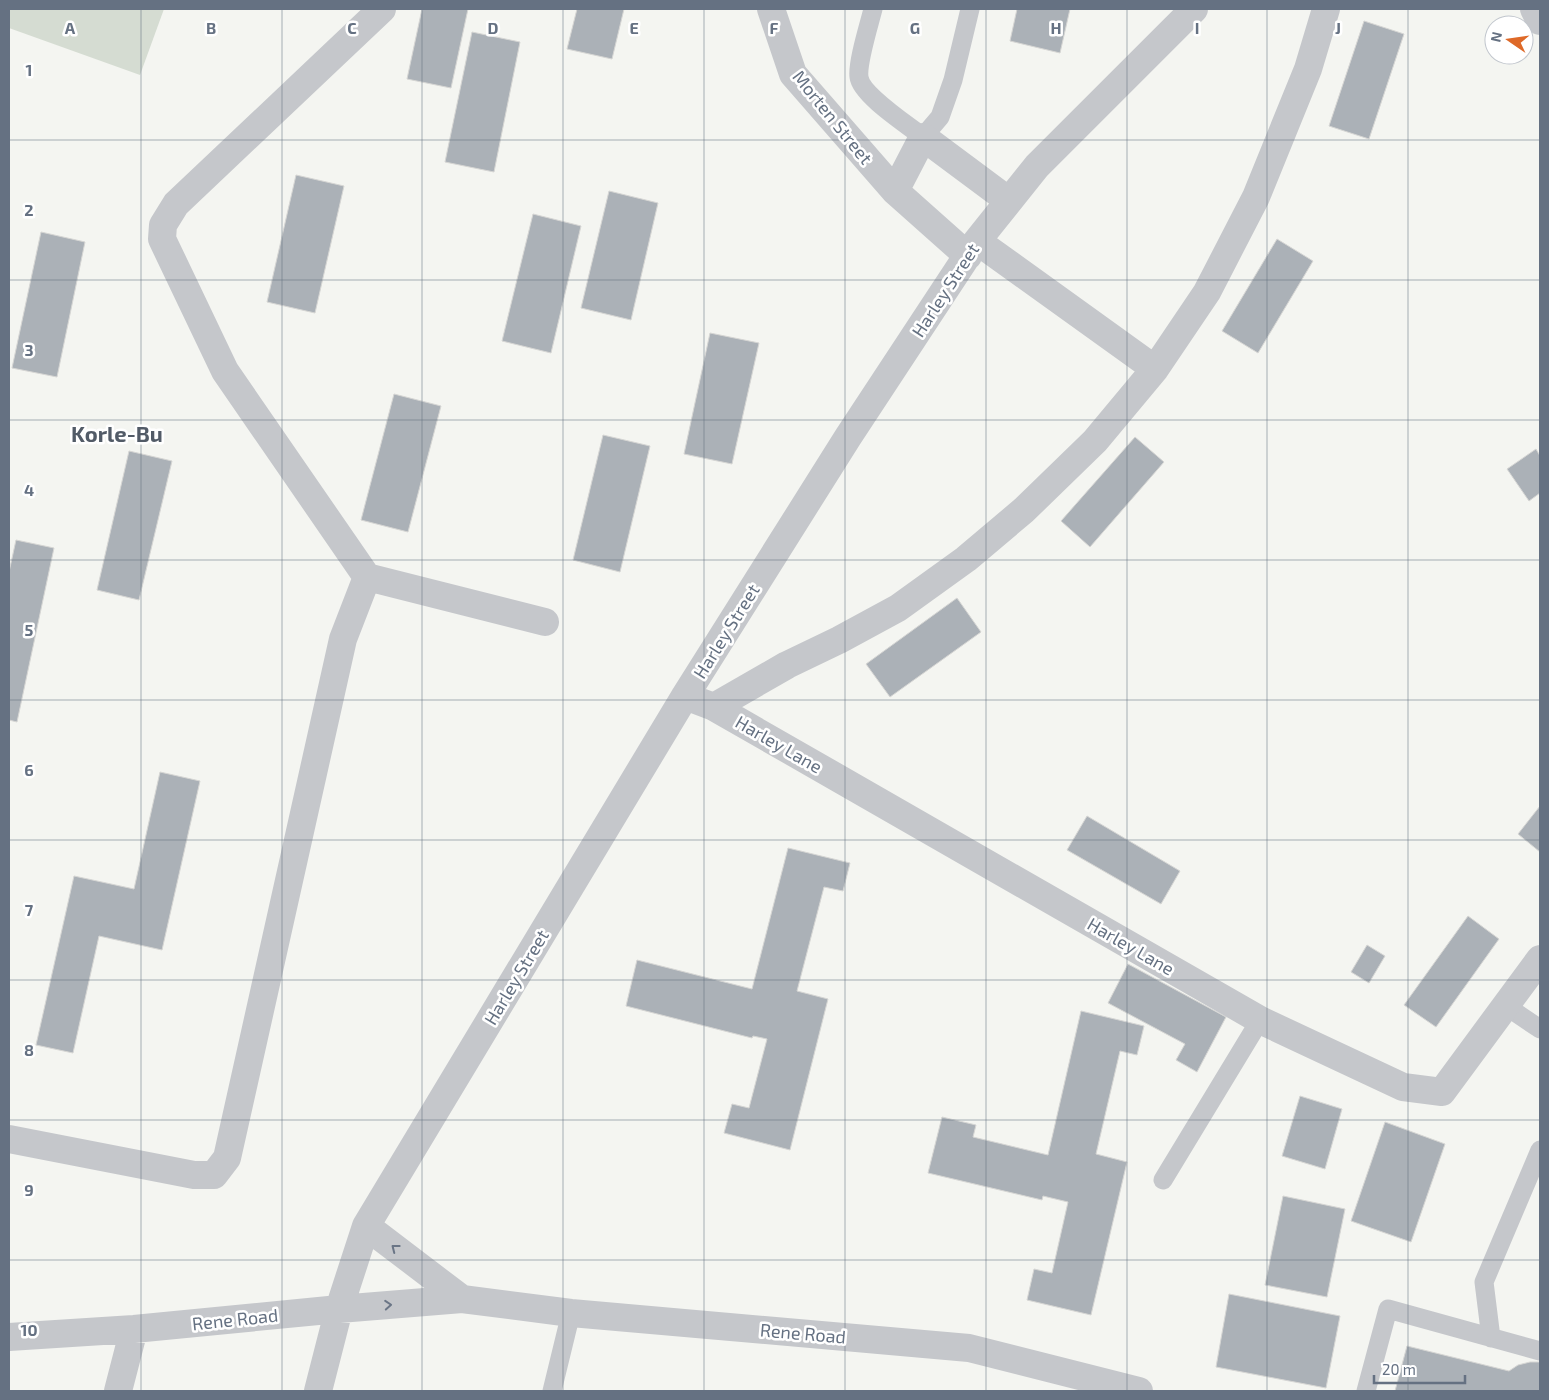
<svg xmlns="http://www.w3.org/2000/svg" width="1549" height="1400" font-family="'Exo 2',sans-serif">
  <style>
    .park { fill: #d5dcd2 }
    .building { fill: #abb1b7; stroke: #d6d6d4 }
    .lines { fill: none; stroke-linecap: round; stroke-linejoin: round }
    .lane { stroke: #c5c7cb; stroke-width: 19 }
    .street { stroke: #c5c7cb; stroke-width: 28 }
    .oneway { stroke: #6a7586 }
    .grid { fill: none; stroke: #657182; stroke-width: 1; stroke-opacity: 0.55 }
    .labels { text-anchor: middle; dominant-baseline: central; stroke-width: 5; stroke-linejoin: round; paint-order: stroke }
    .street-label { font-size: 18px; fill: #657182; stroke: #fff }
    .district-label { font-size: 22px; font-weight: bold; fill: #525b67; stroke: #fff }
    .grid-label { font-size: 16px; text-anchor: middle; font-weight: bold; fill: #657182; stroke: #fff; stroke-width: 5; stroke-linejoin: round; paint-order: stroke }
  </style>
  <rect width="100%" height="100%" fill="#f4f5f1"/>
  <path class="park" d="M9,9h155l-24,66 -131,-47z"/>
  <path class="building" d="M422,9h46l-17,79 -44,-9z
    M577,9h47l-12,50 -45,-10z
    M1017,9h53l-10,44 -50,-12z
    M1364,21l40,13 -35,105 -40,-13z
    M472,32l48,10 -26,130 -49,-10z
    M296,175l48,11 -29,127 -48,-11z
    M609,191l49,12 -27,117 -50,-12z
    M533,214l48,12 -30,127 -49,-12z
    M41,232l44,10 -28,135 -45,-9z
    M1277,239l36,22 -55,92 -36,-22z
    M710,333l49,10 -27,121 -48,-10z
    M394,394l47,12 -33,126 -47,-12z
    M603,435l47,11 -30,126 -47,-12z
    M1135,437l29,25 -74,85 -29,-26z
    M1536,449l4,7v37l-11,8 -22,-32z
    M129,451l43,10 -33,139 -42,-10z
    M16,540l38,8 -37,174 -8,-2v-148z
    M957,598l24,34 -91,65 -24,-33z
    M160,772l40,9 -38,169 -63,-14 -26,117 -37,-8 38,-169 60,13z
    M1540,806v46l-22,-18z
    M1087,816l93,55 -19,33 -94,-54z
    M788,848l62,15 -7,28 -19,-4 -27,104 31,8 -38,151 -66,-17 8,-29 17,4 18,-69 -14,-3 -1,2 -126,-32 11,-46 115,29z
    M1468,916l31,23 -63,88 -32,-22z
    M1367,945l18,11 -16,27 -18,-11z
    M1128,964l98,53 -29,55 -21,-12 9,-16 -77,-41z
    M1081,1011l63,15 -7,29 -17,-4 -24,103 31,8 -36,153 -64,-15 7,-31 18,4 16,-71 -25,-6 -1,4 -114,-27 14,-56 34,8 -3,12 75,18z
    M1300,1096l42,13 -17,60 -43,-13z
    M1385,1122l60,22 -34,98 -60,-21z
    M1283,1196l62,13 -18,88 -62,-12z
    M1229,1294l111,22 -14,72 -110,-21z
    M1407,1346l102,25 9,-6 12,-3h10v29h-145z"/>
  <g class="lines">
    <path class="lane" d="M873,9c-4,16 -16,54 -14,68 2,18 49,48 64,60l17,-20 13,-37 17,-71
      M1506,1006l34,23
      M1163,1180l97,-160
      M1491,1338l-7,-56 56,-132
      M552,1391l19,-78
      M1366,1391l22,-82 152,42"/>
    <path class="street" d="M382,9l-206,195 -13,21 -1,14 63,132 142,206 178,45
      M771,9l22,65 102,117 73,65
      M1534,9l6,12
      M895,191l28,-54 86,64
      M977,241l178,128
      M685,696l29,11 546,313 143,67 39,5 98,-133
      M714,707l73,-42 52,-25 59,-32 68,-49 58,-49 71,-69 60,-72 52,-77 49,-95 52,-128 18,-60
      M9,1139l185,36h20l13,-17 116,-519 24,-62
      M366,1226l96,73
      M9,1337l125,-8 205,-20 123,-10 109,14 398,35 170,43
      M118,1391l16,-62
      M318,1391l21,-82 27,-83 319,-530 163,-259 129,-196 60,-75 157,-157"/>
  </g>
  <defs><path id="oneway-chevron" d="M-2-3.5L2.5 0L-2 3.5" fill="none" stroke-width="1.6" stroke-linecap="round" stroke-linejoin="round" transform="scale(1.25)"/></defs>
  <g class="oneway">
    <use href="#oneway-chevron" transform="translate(395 1248) rotate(-142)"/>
    <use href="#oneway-chevron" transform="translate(388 1305) rotate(-4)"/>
  </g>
  <path class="grid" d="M141,9v1382M282,9v1382M422,9v1382M563,9v1382M704,9v1382M845,9v1382M986,9v1382M1127,9v1382M1267,9v1382M1408,9v1382M9,140h1531M9,280h1531M9,420h1531M9,560h1531M9,700h1531M9,840h1531M9,980h1531M9,1120h1531M9,1260h1531"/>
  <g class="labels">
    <g class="street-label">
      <text transform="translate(833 117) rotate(51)">Morten Street</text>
      <text transform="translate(945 290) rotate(-57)">Harley Street</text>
      <text transform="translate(726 631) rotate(-58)">Harley Street</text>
      <text transform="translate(779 744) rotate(30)">Harley Lane</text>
      <text transform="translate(1131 946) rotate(30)">Harley Lane</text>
      <text transform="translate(516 977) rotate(-59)">Harley Street</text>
      <text transform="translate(235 1319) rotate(-6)">Rene Road</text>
      <text transform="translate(803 1333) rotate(5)">Rene Road</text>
    </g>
    <g class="district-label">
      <text x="117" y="433">Korle-Bu</text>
    </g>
  </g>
  <g class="grid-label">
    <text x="70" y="34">A</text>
    <text x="211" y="34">B</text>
    <text x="352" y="34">C</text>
    <text x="493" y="34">D</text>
    <text x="634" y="34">E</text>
    <text x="774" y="34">F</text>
    <text x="915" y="34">G</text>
    <text x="1056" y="34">H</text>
    <text x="1197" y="34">I</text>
    <text x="1338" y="34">J</text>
    <text x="29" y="76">1</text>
    <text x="29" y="216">2</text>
    <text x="29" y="356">3</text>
    <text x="29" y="496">4</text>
    <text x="29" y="636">5</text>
    <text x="29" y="776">6</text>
    <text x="29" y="916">7</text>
    <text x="29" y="1056">8</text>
    <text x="29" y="1196">9</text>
    <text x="29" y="1336">10</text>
  </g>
  <rect width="1549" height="1400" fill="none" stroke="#657182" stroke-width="20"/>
  <g transform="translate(1509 40) rotate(283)"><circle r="24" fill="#ffffff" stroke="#c1c6cd"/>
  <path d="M0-4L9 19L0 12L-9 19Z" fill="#de6928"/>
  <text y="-8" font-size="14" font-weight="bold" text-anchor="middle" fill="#657182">N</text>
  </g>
  <path d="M1374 1375v8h91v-8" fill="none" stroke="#657182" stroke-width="2.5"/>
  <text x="1382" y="1375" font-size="15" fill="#657182" stroke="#ffffff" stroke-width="4" paint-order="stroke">20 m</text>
</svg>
